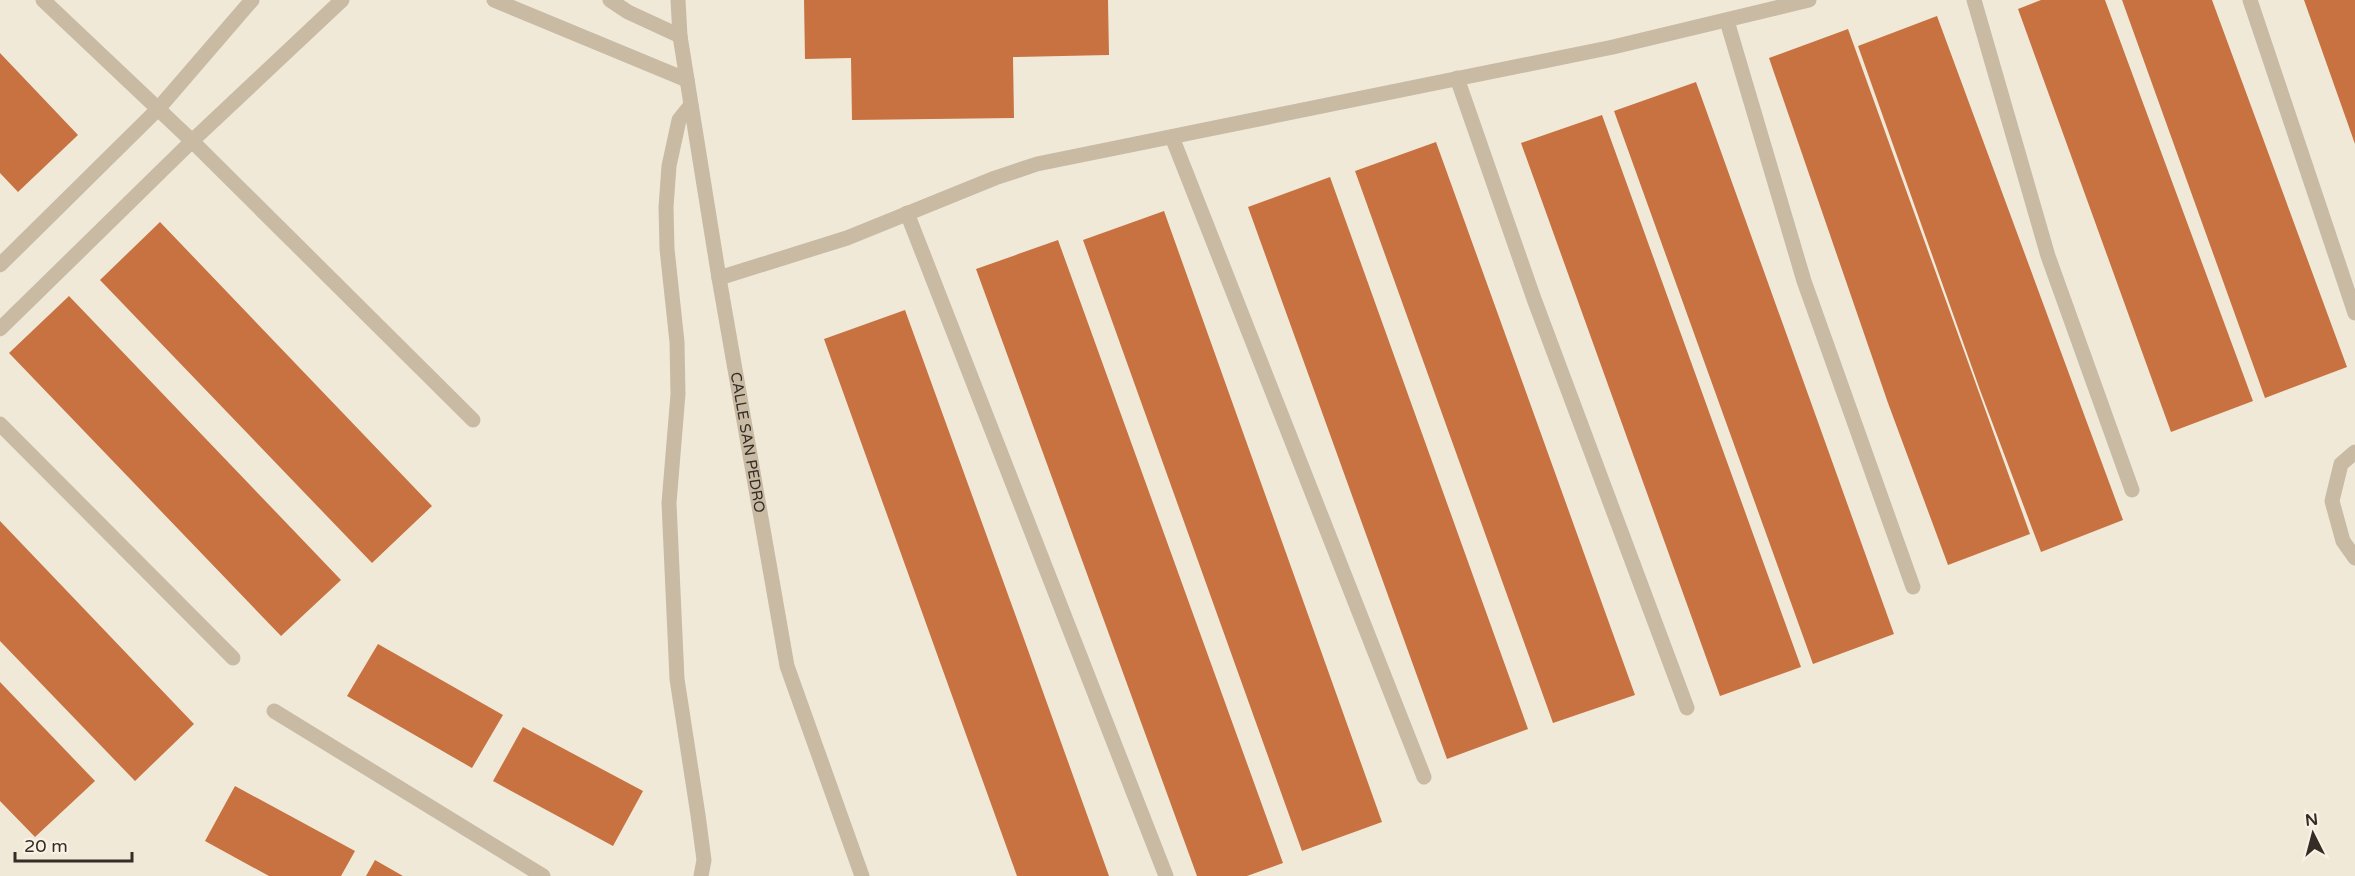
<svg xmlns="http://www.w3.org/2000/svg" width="2355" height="876" font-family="'Varela Round',sans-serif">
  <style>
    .building { fill: #c77240 }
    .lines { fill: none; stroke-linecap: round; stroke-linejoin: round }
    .minor { stroke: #c9baa4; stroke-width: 15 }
    .labels { text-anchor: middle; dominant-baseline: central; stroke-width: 4.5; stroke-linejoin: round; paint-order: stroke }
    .street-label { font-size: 15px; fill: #352c26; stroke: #f9f2e4 }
  </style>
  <rect width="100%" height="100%" fill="#f1e9d8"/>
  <path class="building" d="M804,0h304l1,55 -96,2 1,61 -162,2 -1,-62 -46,1z
    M2041,0h64l148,401 -82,31 -153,-423z
    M2122,0h90l135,367 -82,31z
    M2304,0h51v144l-35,-99z
    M1937,16l186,504 -82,32 -61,-162 -122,-344z
    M1848,29l182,505 -82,31 -60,-162 -119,-345z
    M0,53l78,82 -60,57 -18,-19z
    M1696,82l198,552 -81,30 -199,-553z
    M1602,115l199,552 -81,29 -199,-553z
    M1436,142l199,553 -82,28 -198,-552z
    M1330,177l198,552 -81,30 -199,-552z
    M1164,211l218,611 -80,29 -219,-611z
    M160,222l272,284 -60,57 -272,-283z
    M1058,240l225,623 -36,13h-50l-221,-607z
    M69,296l272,284 -60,56 -272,-283z
    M905,310l114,315 90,251h-92l-80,-222 -113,-315z
    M0,521l194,203 -59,57 -135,-140z
    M378,644l125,71 -31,53 -125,-72z
    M0,682l95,99 -60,56 -35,-36z
    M523,727l120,64 -30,55 -120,-65z
    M235,786l120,65 -14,25h-72l-64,-35z
    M375,860l28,16h-37z"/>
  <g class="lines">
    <g class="minor">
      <path d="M43,0l149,141 281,279"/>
      <path d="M494,0l193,80"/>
      <path d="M610,0l18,12 52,24"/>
      <path id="s1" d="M678,0l2,36 39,242 68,388 75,210"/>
      <path d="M1974,0l74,256 84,234"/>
      <path d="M2250,0l105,313"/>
      <path d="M1727,21l77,260 109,306"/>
      <path d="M1457,78l77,221 153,409"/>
      <path d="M691,105l-12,15 -10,46 -3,41 1,42 10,93 1,52 -9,109 8,176 21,136 6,45 -3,16"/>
      <path d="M1172,137l252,640"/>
      <path d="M907,213l259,663"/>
      <path d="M0,265l158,-156 94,-109"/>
      <path d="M719,278l128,-40 148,-60 42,-14 576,-117 196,-47"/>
      <path d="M0,329l192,-188 150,-141"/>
      <path d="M0,424l233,234"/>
      <path d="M2355,452l-14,12 -9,37 11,40 12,17"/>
      <path d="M274,711l269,165"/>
    </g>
  </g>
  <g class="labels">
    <g class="street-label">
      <text stroke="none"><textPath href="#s1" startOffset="448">CALLE SAN PEDRO</textPath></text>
    </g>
  </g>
  <g transform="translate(2313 834) rotate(354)" stroke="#f9f2e4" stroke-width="4.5" paint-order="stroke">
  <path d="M0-4.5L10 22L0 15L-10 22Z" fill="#352c26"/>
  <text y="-9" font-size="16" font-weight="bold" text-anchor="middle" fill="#352c26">N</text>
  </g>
  <path d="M15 852v9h117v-9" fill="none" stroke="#352c26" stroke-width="3"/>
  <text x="24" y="852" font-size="18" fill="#352c26" stroke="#f9f2e4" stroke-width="4.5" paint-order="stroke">20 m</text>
</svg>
